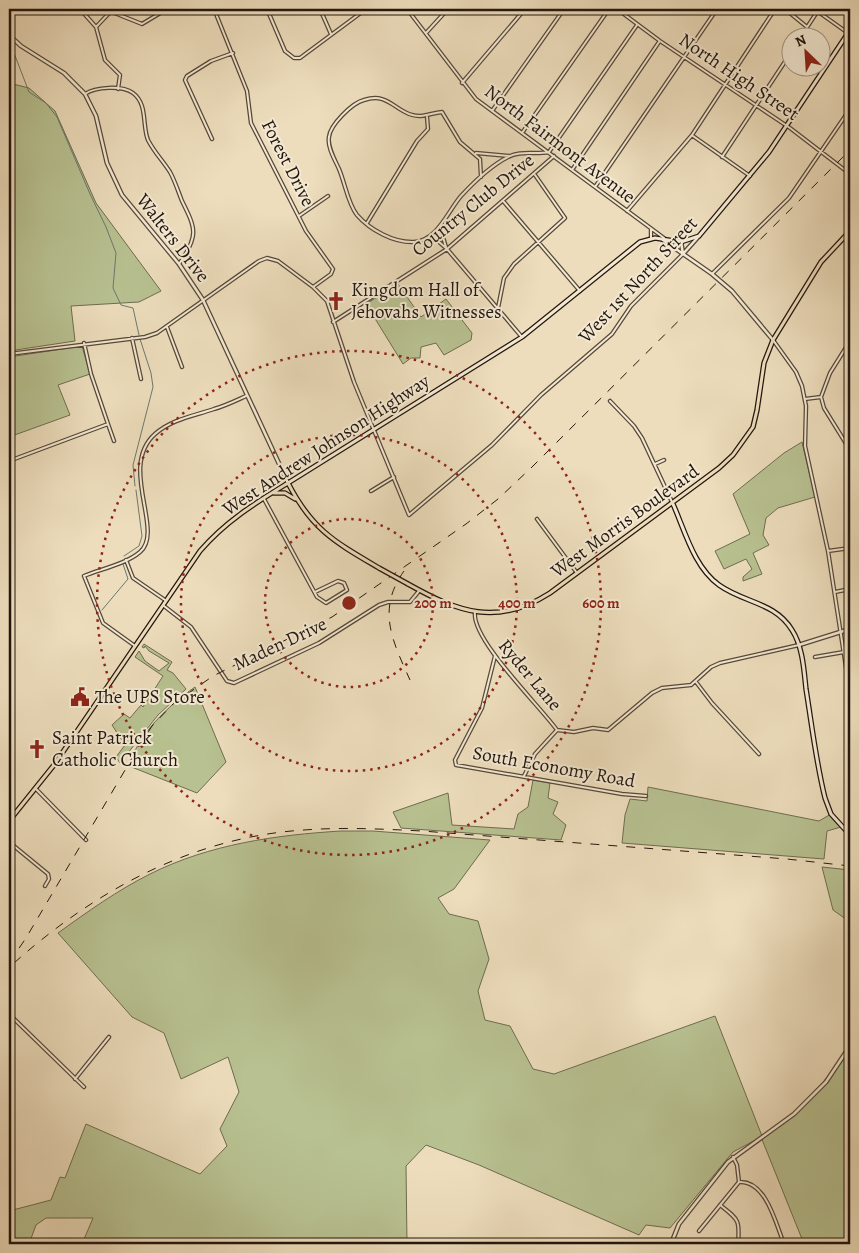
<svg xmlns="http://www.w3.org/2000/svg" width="859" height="1253" font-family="Alegreya,serif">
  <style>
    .green { fill: #b8c191; stroke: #6e6c4f }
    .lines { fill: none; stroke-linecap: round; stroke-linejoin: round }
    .stream { stroke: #6a7970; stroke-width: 1 }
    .minor-casing { stroke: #564839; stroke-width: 4.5 }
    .tertiary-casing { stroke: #564839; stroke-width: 5 }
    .secondary-casing { stroke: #23160d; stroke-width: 5.5 }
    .primary-casing { stroke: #23160d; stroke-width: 5.5 }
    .minor { stroke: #f3e9d3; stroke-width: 2 }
    .tertiary { stroke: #f3e9d3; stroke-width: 2.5 }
    .secondary { stroke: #f3e9d3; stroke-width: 3 }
    .primary { stroke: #edddbc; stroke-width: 3 }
    .rail { stroke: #23160d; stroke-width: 1; stroke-dasharray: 9 9; stroke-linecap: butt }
    .primary-bridge-casing { stroke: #23160d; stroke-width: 5.5; stroke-linecap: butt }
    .primary-bridge { stroke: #edddbc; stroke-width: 3 }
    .ring { fill: none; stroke: #8f2418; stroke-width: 2.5; stroke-dasharray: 2.5 5 }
    .labels { text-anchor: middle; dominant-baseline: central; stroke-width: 4; stroke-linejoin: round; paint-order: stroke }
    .street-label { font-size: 19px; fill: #23160d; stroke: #f3e9d3 }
    .poi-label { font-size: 19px; fill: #23160d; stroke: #f3e9d3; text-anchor: start }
    .centre { fill: #8f2418; stroke: #f3e9d3; stroke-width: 2.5 }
    .ring-label { font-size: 15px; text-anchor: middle; font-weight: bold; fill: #8f2418; stroke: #f3e9d3; stroke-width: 4; stroke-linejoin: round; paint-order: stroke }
  </style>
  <rect width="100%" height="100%" fill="#edddbc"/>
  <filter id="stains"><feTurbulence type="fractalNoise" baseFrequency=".004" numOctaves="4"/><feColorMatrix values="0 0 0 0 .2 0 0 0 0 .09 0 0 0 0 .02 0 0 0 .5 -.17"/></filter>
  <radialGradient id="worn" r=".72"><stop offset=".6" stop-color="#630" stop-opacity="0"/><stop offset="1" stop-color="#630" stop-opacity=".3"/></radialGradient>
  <path class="green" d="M9,83l20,5 26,23 41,92 65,88 -22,11 -68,4 4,35 -66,10z
    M398,284l23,33 25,-18 26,34 -1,7 -27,15 -8,-12 -15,4 -1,11h-9l-8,6 -37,-60z
    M82,346l8,28 -32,11 12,30 -61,22v-80z
    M802,442l13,55 -37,11 -12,10 -3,17 6,10 -16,8 9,21 -19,7v-4l9,-8 -6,-10 -22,10 -9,-18 35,-17 -17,-40 51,-41z
    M144,644l28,18 -5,8 6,3 13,16 -28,26 -38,48 -4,-6 9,-12 -13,-20 12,-11 6,4 11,-13 2,2 20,-31 -28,-19 4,-6 6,10 14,10 10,-8 -20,-12 -4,-5 -1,2 -2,-1z
    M195,687l31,75 -29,31 -68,-27c9,-32 39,-60 66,-79z
    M533,780l17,3 -2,15 10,4 -5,12 13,11 -5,15 -160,-12 -8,-16 55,-19 4,32 62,4 4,-15 10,-7z
    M648,787l171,34 12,-7 10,13 -14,4 -3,28 -202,-16 3,-28 5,-16 17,2z
    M341,831h32l117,9 -36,49 -16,9 11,16 29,7 11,38 -11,32 7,29 25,6 23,43 21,5 161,-58 47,120c39,-25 61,-51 88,-90v198h-46l-43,-107 -28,15 -63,76 -24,-3 -7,10 -160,-70 -53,-20 -20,21 1,78h-325l11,-26h-47l-10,7 -7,19h-20v-33l42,-11 9,-23 5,1 21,-54 114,50 27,-28 -7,-17 19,-37 -11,-35 -47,22 -17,-46 -32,-16 -74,-84c29,-21 60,-43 92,-59 60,-30 126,-39 191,-43z
    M822,867l28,3v52l-17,-12z"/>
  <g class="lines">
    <path class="stream" d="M9,40l20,52 17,11 11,14 33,77 16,33 10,26 -3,35 8,17 12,3 6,27
      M135,486l-2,-21 20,-78 -2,-14 -11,-34
      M124,556l15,-10 3,-10 -6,-46
      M102,610l26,-31 -5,-15"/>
    <g class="minor-casing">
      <path id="minor" d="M80,9l16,18 9,33 15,15 -2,14
        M214,9l33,82 4,32 55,108 27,38 -2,5 -18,13
        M267,9l18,42 9,7h6l66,-49
        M320,9l11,25
        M407,9l69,90 188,139
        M617,9l43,32 130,87 60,46
        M785,9l22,18
        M817,11l31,22
        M112,12l30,12 25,-15
        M96,27l17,-18
        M426,33l22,-24
        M800,38l19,-29
        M462,83l63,-74
        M85,94c10,-7 37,-9 48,-1 15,11 9,33 15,47 6,12 15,21 22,32 5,9 8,19 12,29 14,28 17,35 -3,63
        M492,111l72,-102
        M522,133l87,-124
        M693,136l57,40
        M212,139l-27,-59 2,-4 24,-15 22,-8
        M549,152l88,-127
        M476,153l33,3
        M722,157l70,-106
        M572,170l87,-128
        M481,177l-1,-18 -20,-17 -18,-30c-12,1 -20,7 -33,2 -17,-7 -23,-21 -45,-14 -12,3 -34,25 -35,37 -2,10 6,23 10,32 6,14 9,35 18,46 13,15 37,28 57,27 23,-1 34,-31 47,-46 13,-14 29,-30 47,-39 12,-7 27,-2 41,-5
        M595,187l122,-178
        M504,202l76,89
        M627,211l65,-76 83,-126
        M299,216l29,-20
        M367,223l50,-82 11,-12 -1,-12
        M651,239v-10
        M424,240l14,1 9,8 74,87
        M446,247l-4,-13 4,-13
        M712,274l77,-76 61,-89
        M498,308l6,-30 10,-14 51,-46 -30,-43
        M333,322l114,-73 107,-93
        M167,327l15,40
        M132,338l9,41
        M773,340l23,32 6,14 4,20 -1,40 23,105 22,142
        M84,343l7,31 17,50
        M9,354l136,-17 12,-4 102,-72 8,-3 11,3 35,26 14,14 27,81 55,133 83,-70 49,-50 71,-61 19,-28 52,-52
        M821,397l9,-24 20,-32
        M805,399l16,-2 3,11 26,42
        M610,401l24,25 8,12 30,64
        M9,461l99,-37 6,17
        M655,464l9,-4
        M371,491l23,-14
        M264,499l53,98 9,6 21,-13 -3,-7 -6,-2 -23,11
        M537,519l40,54
        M828,551l22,-3
        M126,560l7,18 32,22
        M835,592l15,-3
        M164,606l27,21 36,54 7,2 85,-40 60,-38 9,-3h22l9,-11
        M475,612c-4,27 64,93 82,118
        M135,646l-32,-23 -19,-47c17,-7 42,-12 56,-24 25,-21 -22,-85 15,-118 17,-15 39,-18 59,-25 11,-3 21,-8 32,-13
        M495,656l-13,52 -27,52 1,5 166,29 24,2
        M815,657l29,-5
        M696,682l16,21 47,51
        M557,730l17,2 19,-4 15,2 44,-37 10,-5 29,-3 20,-18 9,-4 79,-18
        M524,776l11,-22 22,-24
        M36,789l50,51
        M9,842l39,32 1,5 -4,7
        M9,1014l75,73
        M75,1079l34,-42
        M739,1182c27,-2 37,42 45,62
        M720,1205c19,15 20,15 18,39
        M699,1231l40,-49 -2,-17 -4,-8"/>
    </g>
    <g class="tertiary-casing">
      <path id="tertiary" d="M9,35l12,11 43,27 21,21 11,22 11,47 15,32 57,69 24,36 85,183
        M663,240l49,34 20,17 41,49
        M681,242l2,12
        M683,254l16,-18
        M799,645l51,-16
        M671,1244l8,-20 49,-62 66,-48 32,-32 24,-36"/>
    </g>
    <g class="secondary-casing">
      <path id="secondary" d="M288,483l234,-146 118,-95 15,-4 26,4 18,-6 70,-84 81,-122
        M673,504c12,27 21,63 46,81 25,18 56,17 73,45 11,17 12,41 14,59 6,37 10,73 19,109l6,16 19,21"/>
    </g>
    <g class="primary-casing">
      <path id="primary" d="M274,493h11l10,6
        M408,584c50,28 89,43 142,9l169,-125 14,-13 20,-28 4,-17 7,-47 9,-23 48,-78 29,-31
        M9,821l45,-56 146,-214c25,-29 55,-48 88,-68 24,47 47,59 91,85"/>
    </g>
    <use href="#minor" class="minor"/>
    <use href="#tertiary" class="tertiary"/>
    <use href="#secondary" class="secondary"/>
    <use href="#primary" class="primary"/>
    <path class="rail" d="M404,571c-28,39 -11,71 6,109
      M9,963l17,-25 115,-195 11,-17 21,-22 40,-28 119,-59 134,-93 32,-25 34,-32 318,-317
      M14,963c82,-73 179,-126 290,-133 39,-3 78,-1 118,1l365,28 63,7"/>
    <g class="primary-bridge-casing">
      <path id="primary-bridge" d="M379,568l29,16"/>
    </g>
    <use href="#primary-bridge" class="primary-bridge"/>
  </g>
  <g class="ring">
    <circle cx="349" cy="603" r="84"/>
    <circle cx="349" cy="603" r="168"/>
    <circle cx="349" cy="603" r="252"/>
  </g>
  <defs>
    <g id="church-bare" transform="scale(1.5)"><path d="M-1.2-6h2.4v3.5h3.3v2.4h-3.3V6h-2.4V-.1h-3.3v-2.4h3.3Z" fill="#8f2418" stroke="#f3e9d3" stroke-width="2.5" paint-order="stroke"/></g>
    <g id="civic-bare" transform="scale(1.5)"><path d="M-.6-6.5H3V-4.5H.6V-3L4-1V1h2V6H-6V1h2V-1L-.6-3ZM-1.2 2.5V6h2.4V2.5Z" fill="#8f2418" stroke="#f3e9d3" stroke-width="2.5" paint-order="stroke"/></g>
  </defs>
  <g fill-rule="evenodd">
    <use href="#church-bare" x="336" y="301"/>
    <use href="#civic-bare" x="80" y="697"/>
    <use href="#church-bare" x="37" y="749"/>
  </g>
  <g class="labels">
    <g class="street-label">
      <text transform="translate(739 77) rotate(34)">North High Street</text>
      <text transform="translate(560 144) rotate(37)">North Fairmont Avenue</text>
      <text transform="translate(288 163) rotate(63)">Forest Drive</text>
      <text transform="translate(473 205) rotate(-39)">Country Club Drive</text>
      <text transform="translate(173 238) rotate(52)">Walters Drive</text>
      <text transform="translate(638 280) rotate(-47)">West 1st North Street</text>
      <text transform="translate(326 445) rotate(-33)">West Andrew Johnson Highway</text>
      <text transform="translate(625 521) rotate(-36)">West Morris Boulevard</text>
      <text transform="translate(280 644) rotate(-25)">Maden Drive</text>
      <text transform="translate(530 675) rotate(50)">Ryder Lane</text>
      <text transform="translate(554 767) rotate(10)">South Economy Road</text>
    </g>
    <g class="poi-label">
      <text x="351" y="290">Kingdom Hall of<tspan x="351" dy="22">Jehovahs Witnesses</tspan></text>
      <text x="95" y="697">The UPS Store</text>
      <text x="52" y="738">Saint Patrick<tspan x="52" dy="22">Catholic Church</tspan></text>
    </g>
  </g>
  <circle cx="349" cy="603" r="8" class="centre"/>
  <g class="ring-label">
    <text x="433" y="608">200 m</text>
    <text x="517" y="608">400 m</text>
    <text x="601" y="608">600 m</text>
  </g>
  <rect width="859" height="1253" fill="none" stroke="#edddbc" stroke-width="30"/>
  <rect x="10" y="10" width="839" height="1233" fill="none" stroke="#23160d" stroke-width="2.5"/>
  <rect x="15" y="15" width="829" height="1223" fill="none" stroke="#23160d"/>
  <g transform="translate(806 52) rotate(335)"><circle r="24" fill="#f3e9d3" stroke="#a09584"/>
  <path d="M0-4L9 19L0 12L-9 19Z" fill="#8f2418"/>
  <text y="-8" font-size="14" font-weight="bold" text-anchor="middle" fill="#23160d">N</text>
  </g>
  <rect width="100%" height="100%" filter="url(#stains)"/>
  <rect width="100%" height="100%" fill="url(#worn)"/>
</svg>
